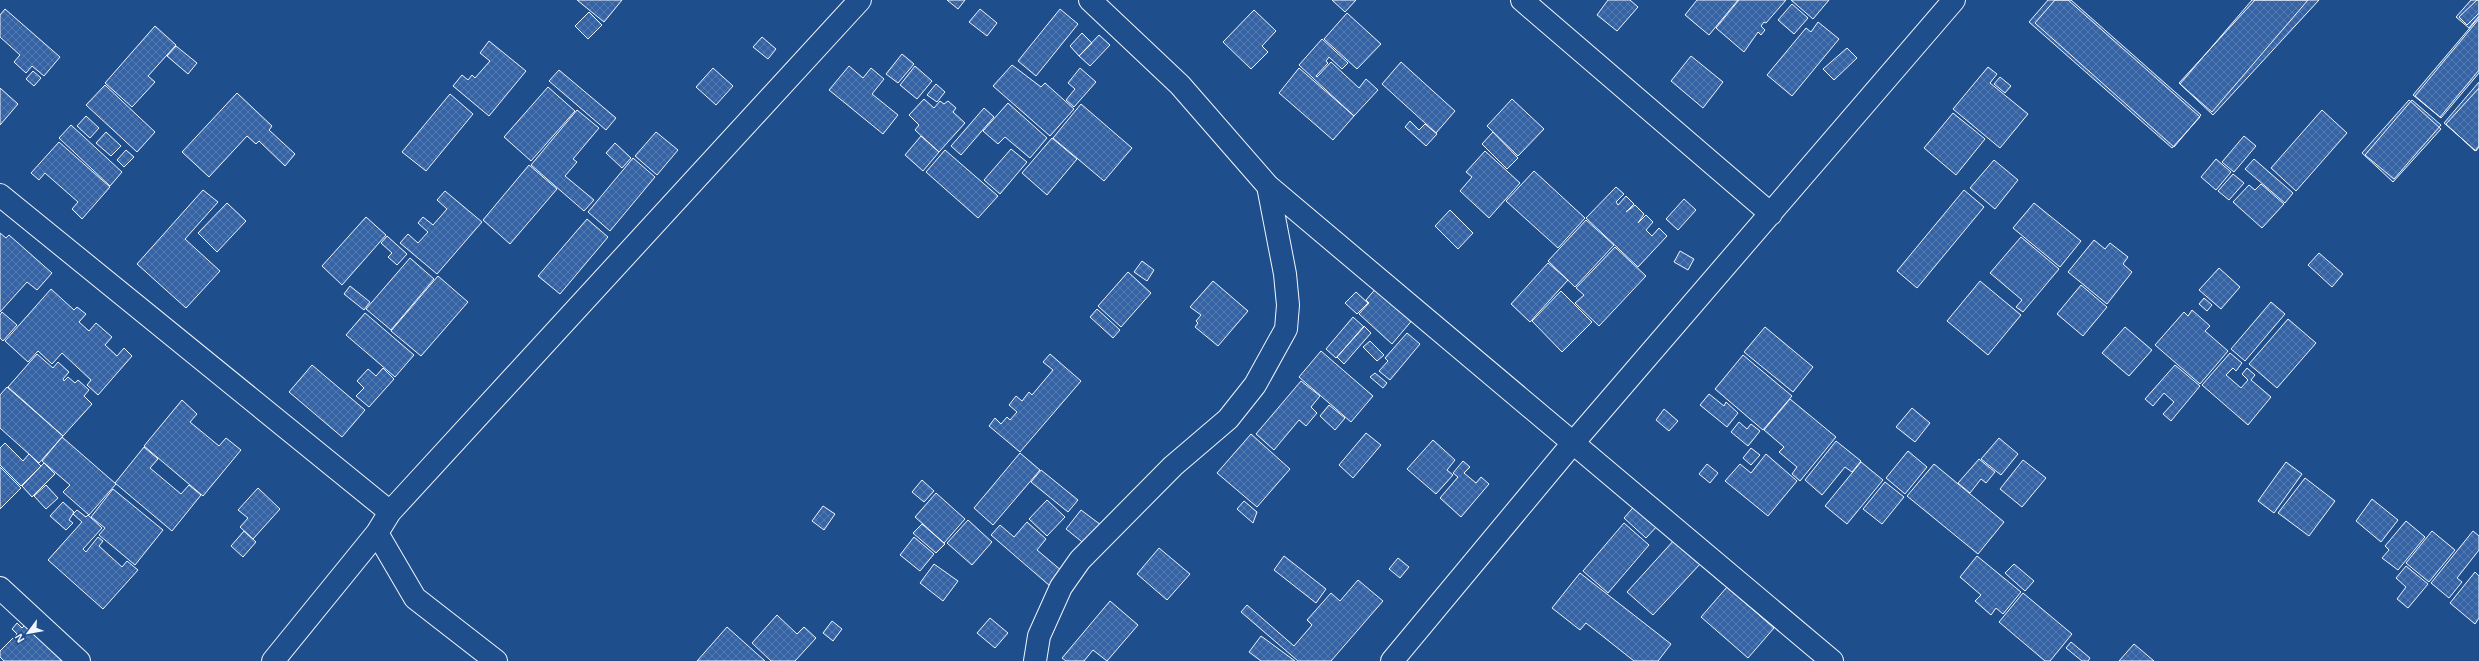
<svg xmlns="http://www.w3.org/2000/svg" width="2479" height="661" font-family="Helvetica,sans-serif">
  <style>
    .building { fill: url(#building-cross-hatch); stroke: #f2f6ff }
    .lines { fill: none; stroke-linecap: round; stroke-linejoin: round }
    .minor-casing { stroke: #f2f6ff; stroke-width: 24 }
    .minor { stroke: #1f4e8c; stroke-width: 22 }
  </style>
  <defs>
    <pattern id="building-cross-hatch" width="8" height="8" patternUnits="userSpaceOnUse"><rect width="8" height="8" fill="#3563a3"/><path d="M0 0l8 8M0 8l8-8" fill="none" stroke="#537ab1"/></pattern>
  </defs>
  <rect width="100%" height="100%" fill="#1f4e8c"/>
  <path class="building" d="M577,0h45l-18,22z
    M947,0h18l-7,9z
    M1332,0h24l-11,12z
    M1608,0h22l8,7 -21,24 -20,-16z
    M1697,0h41l-29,35 -24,-20z
    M1739,0h47l-20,23 -2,-1 -3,4 4,4 -4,5 -3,-3 -14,20 -28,-24z
    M1791,0h38l-16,19z
    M2048,0h20l132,117 -28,31 -143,-126z
    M2055,0h16l130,115 -27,32 -139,-124z
    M2252,0h56l-96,112 -32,-28z
    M2255,0h64l-106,115 -34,-32z
    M2471,0h8v16l-10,12 -13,-11z
    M2477,0h2v13l-12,12 -8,-8z
    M1792,4l16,14 -14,16 -16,-14z
    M5,9l55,48 -16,19 -12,-10 -6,7 -12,-11 6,-7 -20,-18v-22z
    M980,9l17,14 -10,13 -18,-14z
    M1060,9l18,15 -42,52 -18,-15z
    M1254,10l22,21 -14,15 6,6 -17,17 -28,-27z
    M589,12l13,13 -14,14 -13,-13z
    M1347,13l34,31 -24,25 -33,-30z
    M2479,17v56l-38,45 -28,-23z
    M2479,19v51l-39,47 -25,-21z
    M1818,22l21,17 -47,57 -25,-21 39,-47 5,4z
    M155,26l21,19 -28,31 7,6 -23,25 -27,-24z
    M1082,33l10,10 -13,13 -9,-10z
    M1099,35l11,10 -20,21 -11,-10z
    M762,37l14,12 -8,10 -15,-12z
    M1322,39l26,24 -6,6 -13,-12 -3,4 2,2 -12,13 1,1 14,-15 28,26 7,-9 12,11 -24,26 -55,-51z
    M489,41l37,30 -37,45 -36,-30 9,-11 6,5 4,-5 3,3 15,-17 -10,-8z
    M176,46l21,17 -9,11 -21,-18z
    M1847,48l10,10 -23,22 -11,-11z
    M902,54l12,10 -16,19 -12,-9z
    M1691,56l32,26 -20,26 -32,-27z
    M1401,62l54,49 -19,22 -54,-49z
    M1012,65l29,22 4,-4 29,26 -24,27 -57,-50z
    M849,66l14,12 8,-10 13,11 -12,15 26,21 -15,19 -54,-44z
    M915,66l17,15 -15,18 -17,-14z
    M1988,67l9,7 -7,9 38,31 -28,34 -47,-39z
    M713,68l20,18 -17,19 -20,-18z
    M1080,68l16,14 -22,25 -8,-7 9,-11 -7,-6z
    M1299,68l55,48 -21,24 -54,-47z
    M559,70l57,48 -10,12 -57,-49z
    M33,71l8,7 -7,8 -8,-7z
    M2000,77l11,9 -6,7 -11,-9z
    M2479,82v65l-3,4 -32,-28z
    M936,84l9,8 -8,10 -10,-7z
    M105,85l50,47 -18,20 -51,-47z
    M548,87l27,24 -44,50 -27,-24z
    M0,88l18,16 -18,21z
    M2479,88v58l-4,5 -29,-27z
    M237,93l35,33 -3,4 26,24 -10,12 -26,-25 -3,3 -9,-8 -38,41 -27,-25z
    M450,94l23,20 -47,57 -24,-19z
    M924,99l10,9 6,-7 4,3 4,-3 8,7 -3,4 12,11 -26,29 -24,-22 4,-5 -10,-10z
    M1512,99l32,30 -26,27 -31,-30z
    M2409,100l32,29 -48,53 -31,-29z
    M2412,100l29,25 -47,54 -29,-24z
    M1008,103l39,35 -17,20 -25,-21 -7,7 -15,-13z
    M1081,104l51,44 -28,33 -51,-43z
    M984,108l10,9 -33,38 -10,-9z
    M577,110l22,18 -26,31 4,3 -12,14 29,24 -10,11 -53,-46z
    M2322,110l25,23 -51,58 -25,-23z
    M1953,113l32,26 -29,36 -32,-27z
    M86,116l13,12 -9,10 -13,-12z
    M1410,121l9,9 6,-6 12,10 -11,12 -21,-19z
    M71,125l51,47 -12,14 -51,-48z
    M106,132l15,14 -10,10 -15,-13z
    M656,132l22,18 -21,25 -22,-19z
    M1493,132l25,26 -11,11 -25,-25z
    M921,136l18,16 -16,19 -18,-16z
    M2244,136l12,10 -22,26 -12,-10z
    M1052,138l25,21 -30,36 -25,-22z
    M59,142l51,45 -28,32 -10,-10 6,-7 -33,-29 -6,7 -8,-7z
    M615,143l16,15 -9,10 -16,-15z
    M1011,149l16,13 -27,32 -16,-14z
    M126,150l8,7 -10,10 -7,-7z
    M945,150l53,46 -20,22 -52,-46z
    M1485,151l35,32 -31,35 -29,-27 12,-14 -6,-5z
    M633,158l22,19 -45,54 -22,-19z
    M2216,159l15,13 -15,18 -15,-13z
    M2254,159l39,34 -8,10 -40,-34z
    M1994,160l24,20 -23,29 -25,-21z
    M529,165l28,24 -47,55 -27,-24z
    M1534,171l51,47 -27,30 -52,-47z
    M2233,174l11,9 -15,17 -11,-9z
    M2261,184l23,20 -22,24 -29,-26 16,-17 6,5z
    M1616,187l8,7 -8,8 2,3 8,-9 8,8 -8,8 9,-7 9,9 -6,9 8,-8 7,7 -7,8 6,6 7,-8 8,8 -29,31 -52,-49z
    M203,190l15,12 -33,37 35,32 -34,37 -49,-44z
    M1964,190l20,17 -67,81 -20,-17z
    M445,191l37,31 -45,52 -37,-31 8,-9 10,9 10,-11 -10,-9 5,-6 10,8 14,-16 -10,-9z
    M1684,199l12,11 -18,20 -12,-11z
    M227,203l19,18 -29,31 -19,-19z
    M2034,203l47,38 -21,26 -47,-39z
    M1450,210l23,23 -15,16 -23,-23z
    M366,217l20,18 -44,50 -20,-19z
    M587,219l21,18 -48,57 -22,-18z
    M1586,220l28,25 -39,42 -27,-26z
    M0,233l6,5 3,-3 43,38 -15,17 -10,-8 -27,30z
    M387,236l20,18 -10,11 -9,-8 4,-4 -11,-10z
    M2021,237l38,32 -36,43 -7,-5 6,-7 -32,-27z
    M2094,240l11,9 5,-6 18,14 -5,7 9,8 -25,32 -39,-32z
    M1615,247l31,29 -47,50 -24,-23 9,-8 -8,-7z
    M1680,251l14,8 -6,11 -14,-8z
    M2319,253l24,21 -11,13 -24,-22z
    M410,258l24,21 -43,51 -25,-21z
    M1142,261l12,9 -7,11 -13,-9z
    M1548,263l20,17 -38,42 -19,-18z
    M2219,268l21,19 -19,22 -22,-19z
    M1128,272l23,21 -30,34 -23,-21z
    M438,276l30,26 -47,54 -30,-25z
    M1213,281l35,30 -30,35 -23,-19 3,-4 -2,-2 5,-6 -11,-8z
    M1980,281l41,34 -33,40 -41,-34z
    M2081,285l26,22 -24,29 -26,-22z
    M350,286l20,16 -6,8 -20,-16z
    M1378,286l36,32 -22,26 -33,-30 10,-11 -3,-3z
    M51,289l23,21 3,-3 9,7 -7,8 10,9 7,-8 16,14 -7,8 12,11 7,-8 8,8 -34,39 -11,-10 4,-5 -29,-27 -10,11 -14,-13 -10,11 -23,-21z
    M1561,291l31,31 -30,30 -30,-31z
    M1356,292l12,11 -11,11 -12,-11z
    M2204,298l8,7 -5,6 -8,-7z
    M2271,302l14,12 -40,47 -14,-12z
    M1097,309l23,21 -7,8 -23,-21z
    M2192,310l18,16 -5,5 23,20 -28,33 -45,-39 29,-33 4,4z
    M2,312l15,13 -14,16 -3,-3v-23z
    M365,313l49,42 -19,22 -49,-42z
    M1353,317l11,10 -28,31 -10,-9z
    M2288,319l28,24 -39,45 -28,-24z
    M1364,326l7,7 -27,31 -7,-7z
    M1765,327l48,40 -20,25 -49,-40z
    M2125,327l27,23 -23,26 -27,-23z
    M1407,333l13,11 -30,36 -11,-9 9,-10 -3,-3z
    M1370,341l14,14 -7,6 -14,-14z
    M1321,351l52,45 -22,26 -52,-45z
    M2230,353l12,10 -6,8 -3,-3 -7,7 15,13 7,-8 -6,-6 5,-6 8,7 -4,5 20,17 -23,28 -46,-40z
    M37,354l16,14 5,-6 11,10 -6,7 1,2 4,-4 7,6 3,-3 11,10 -5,6 8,8 -29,32 -55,-49z
    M1050,354l31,27 -61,71 -31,-26 6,-8 6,6 6,-7 3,3 7,-8 -8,-7 7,-9 6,5 7,-9 3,3 21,-25 -10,-8z
    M1743,355l49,41 -29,34 -48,-41z
    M312,365l53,45 -23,27 -53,-45z
    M2175,365l25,21 -29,35 -8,-7 11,-12 -10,-9 -11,13 -8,-7z
    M383,368l11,11 -25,28 -13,-11 8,-8 -7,-7 11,-12 8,7z
    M1375,373l12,10 -4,5 -13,-11z
    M1301,381l19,15 -9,11 6,6 -11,13 -7,-6 -25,30 -18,-16z
    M7,387l56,49 -24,27 -39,-35v-33z
    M1709,394l15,12 2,-4 12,11 -11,14 -27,-22z
    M1790,399l46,38 -36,44 -8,-7 5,-7 -18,-15 5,-5 -20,-17z
    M182,400l15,14 -7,8 29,24 7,-8 15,12 -38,46 -59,-50z
    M1329,405l16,13 -10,12 -15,-14z
    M1912,408l18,15 -15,19 -19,-15z
    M1664,409l14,12 -9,10 -13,-11z
    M1739,422l8,7 4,-5 9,7 -12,15 -17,-14z
    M1366,433l15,12 -28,33 -14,-13z
    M1251,434l39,35 -33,38 -40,-34z
    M62,437l54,47 -27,31 -26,-23 7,-7 -28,-24z
    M1999,438l19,16 -17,21 -20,-16z
    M1433,440l22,20 -8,10 6,5 -17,19 -29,-25z
    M1836,441l25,20 -9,11 -7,-5 -23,28 -17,-15z
    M5,443l18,18 6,-7 12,12 -20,20 -21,-21v-17z
    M144,447l14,12 -8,9 31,26 8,-9 12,10 -29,36 -57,-48z
    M1751,448l9,7 -9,10 -8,-7z
    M1908,451l19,16 -22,27 -19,-16z
    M1020,453l20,17 -47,55 -19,-17z
    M1766,454l31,27 -29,35 -43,-35 15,-17 11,9z
    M1979,459l16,13 -9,11 -5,-4 -11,14 -12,-10z
    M2023,460l23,18 -24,29 -22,-18z
    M1463,461l7,6 -6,6 12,10 5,-6 8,7 -28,33 -21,-19 18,-21 -5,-4z
    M1861,462l22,18 -36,44 -22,-18z
    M2286,462l16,12 -28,39 -16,-12z
    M44,463l11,11 -23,23 -10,-11z
    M1707,464l11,9 -8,10 -11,-9z
    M1934,464l70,58 -26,32 -71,-58z
    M0,467l21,21 -21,21z
    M1041,470l37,30 -10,12 -37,-30z
    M2305,478l30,23 -26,35 -31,-23z
    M922,480l12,11 -10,11 -12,-10z
    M1885,482l19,15 -22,27 -19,-15z
    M46,485l12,13 -12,11 -12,-13z
    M258,488l22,21 -27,30 -13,-12 8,-9 -10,-8z
    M113,489l50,41 -28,35 -36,-30 6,-7 -14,-11z
    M936,493l29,26 -21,24 -29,-26z
    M2372,499l26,21 -17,22 -25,-21z
    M1047,500l18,17 -18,19 -18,-17z
    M1244,501l13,11 -4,11 -16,-14z
    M63,502l11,10 -5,8 4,3 -7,7 -16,-14z
    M1638,502l22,21 -14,15 -22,-20z
    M823,506l12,8 -11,16 -12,-9z
    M77,510l9,7 2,-2 14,13 -19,21 3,3 12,-15 5,4 -4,5 23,21 5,-6 11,9 -35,39 -55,-49 34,-38 -9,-8z
    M1081,510l20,15 -15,20 -20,-16z
    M968,520l24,22 -20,23 -25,-22z
    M2406,521l19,16 -27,33 -16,-12 7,-8 -4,-4z
    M1027,522l19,17 -9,11 25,21 -12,15 -59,-51 9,-10 14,12z
    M1624,523l25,22 -41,48 -25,-22z
    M922,524l23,20 -9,9 -23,-20z
    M244,531l12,11 -13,15 -12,-11z
    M2432,531l23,19 -26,32 -23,-19z
    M2473,531l6,5v14l-22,28 5,4 -13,16 -18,-15z
    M914,537l20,17 -14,17 -20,-16z
    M1675,539l26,24 -48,52 -26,-23z
    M1159,548l31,26 -23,26 -30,-26z
    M1284,556l42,33 -10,14 -42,-33z
    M1977,556l44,36 -18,22 -7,-6 -5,7 -16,-14 6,-6 -21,-18z
    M1398,558l11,9 -9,11 -11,-9z
    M934,564l24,17 -15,20 -23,-18z
    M2014,564l20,17 -9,10 -20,-18z
    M2406,566l22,18 -20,24 -11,-9 9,-12 -10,-9z
    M2475,572l4,4v42l-4,6 -25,-21z
    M1580,573l91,71 -13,17h-24l-48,-38 -6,7 -28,-22z
    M1358,580l25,21 -52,60h-33l-57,-49 6,-7 47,41 18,-21 -5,-5 24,-27 9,8z
    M1727,587l47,41 -26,30 -47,-41z
    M2023,593l49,41 -22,27h-5l-46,-39z
    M1110,601l28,24 -31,36 -14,-11 -9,11h-18l-4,-3z
    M777,615l20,19 7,-7 12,11 -21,23h-24l-19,-18z
    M990,618l18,15 -13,15 -18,-15z
    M29,621l37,36 -4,4h-58l-4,-4v-6l17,-17 -5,-5 5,-6 5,5z
    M832,621l10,8 -9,12 -10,-8z
    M727,627l38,34h-68z
    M1261,636l34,25h-34l-12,-9z
    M2071,642l19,16 -2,3h-6l-16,-13z
    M2134,644l20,17h-35z"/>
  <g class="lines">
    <g class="minor-casing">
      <path id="minor" d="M1090,0l90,85 88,101 564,475
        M1522,0l249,214
        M0,195l390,317
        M377,533l38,65 81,63
        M0,588l79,73
        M273,661l104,-128 13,-21 470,-512
        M1035,661l4,-25 22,-49 19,-27 93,-94 55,-47 27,-34 31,-56 2,-24 -3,-31 -17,-88
        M1392,661l181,-218 381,-443"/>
    </g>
    <use href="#minor" class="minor"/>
  </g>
  <g transform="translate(28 633) rotate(238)" stroke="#1f4e8c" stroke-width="3" paint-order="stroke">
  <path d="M0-3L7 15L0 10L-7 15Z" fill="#f2f6ff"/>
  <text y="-6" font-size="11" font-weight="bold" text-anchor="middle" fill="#f2f6ff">N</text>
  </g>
</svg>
